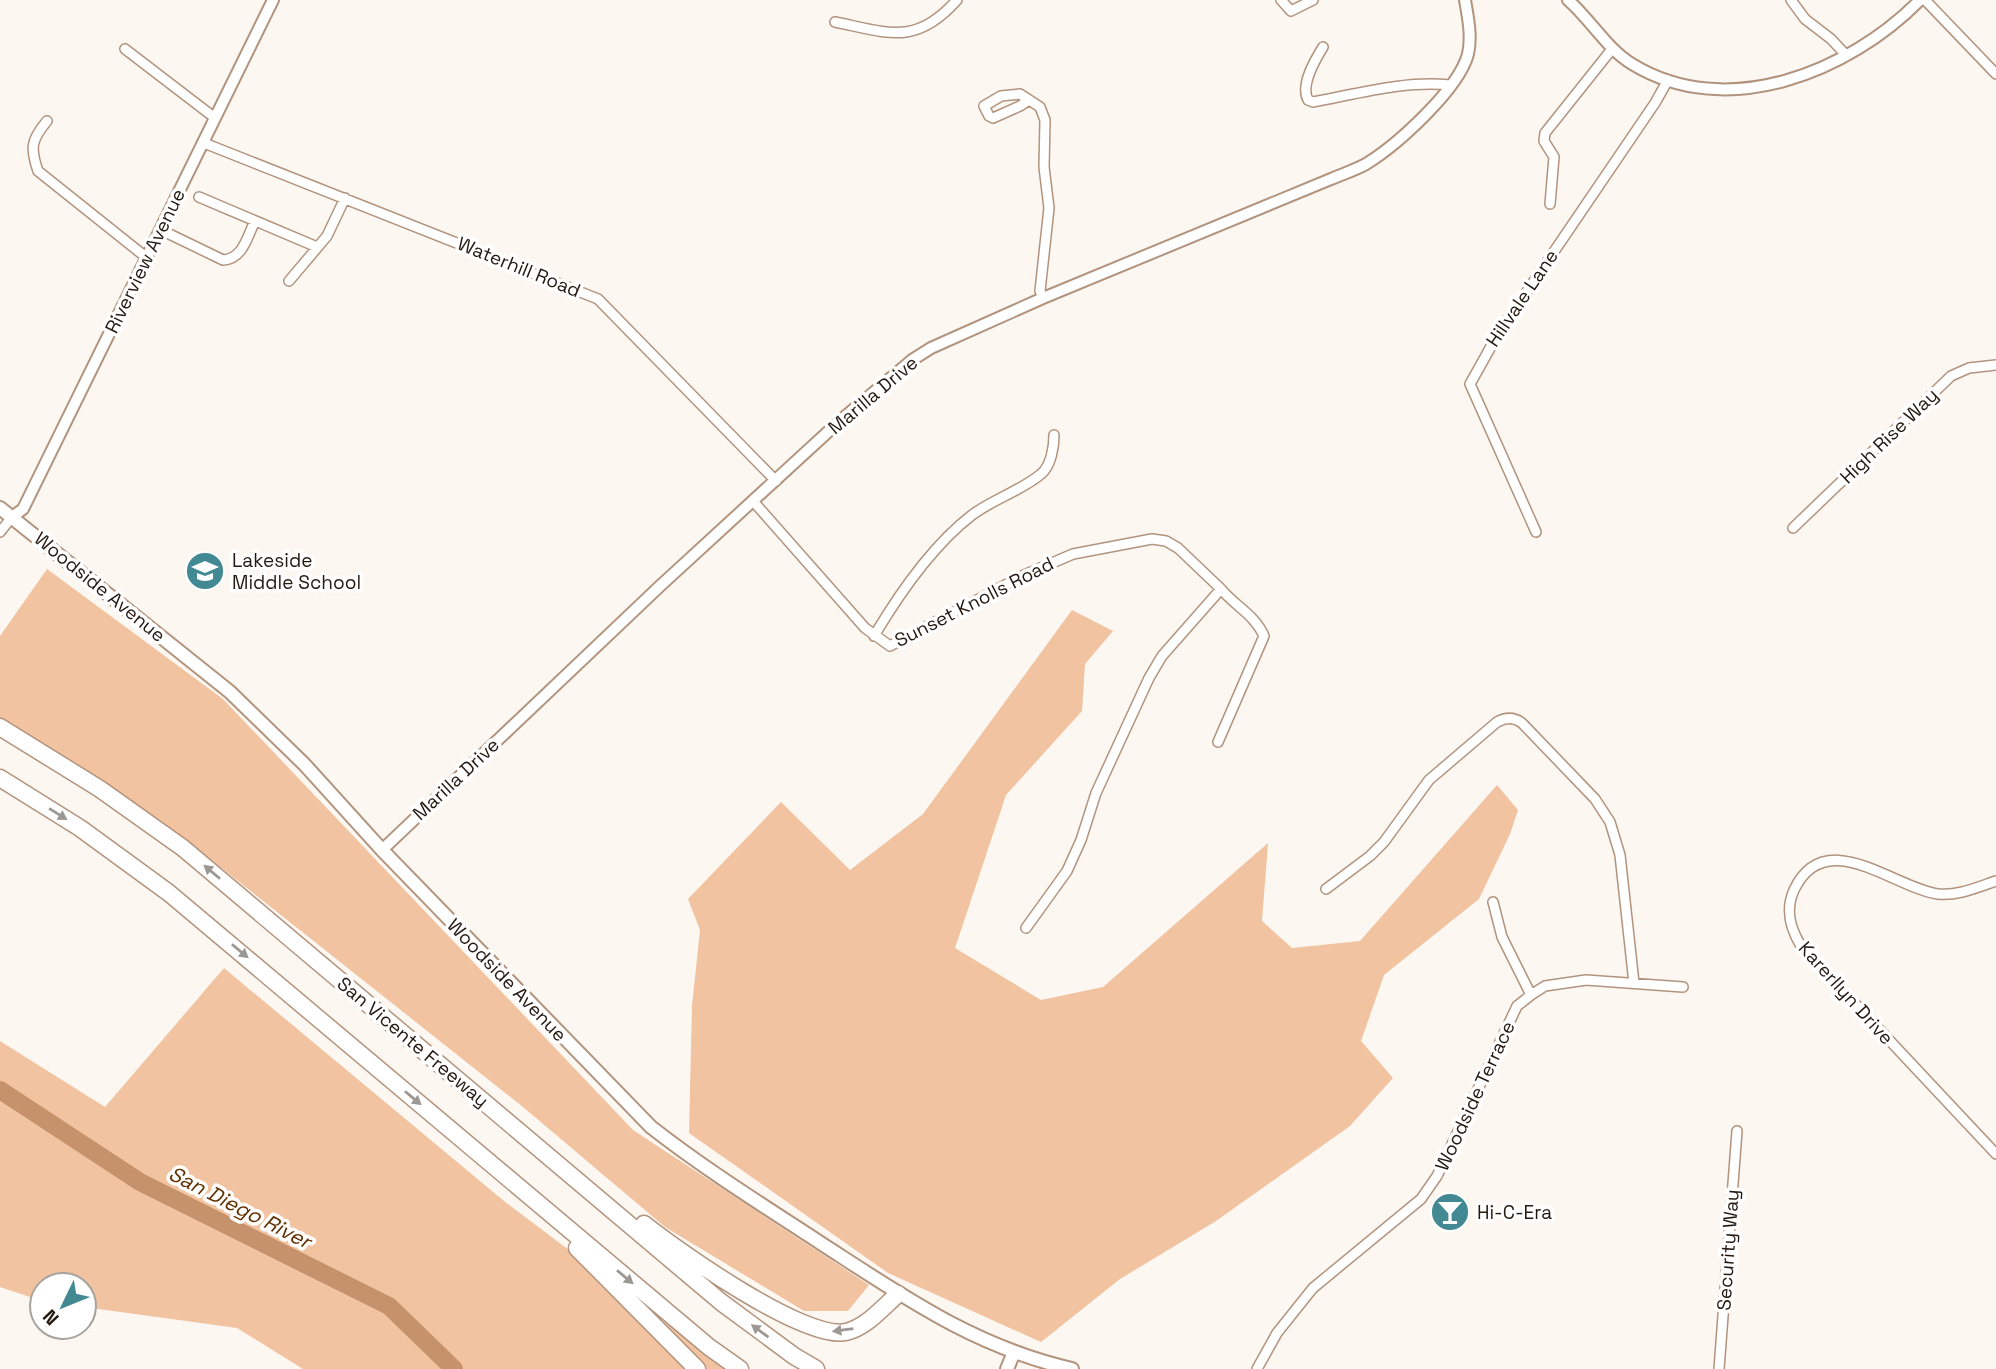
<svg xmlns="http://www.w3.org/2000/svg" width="1996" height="1369" font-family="'Space Grotesk',sans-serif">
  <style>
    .green { fill: #f2c3a0 }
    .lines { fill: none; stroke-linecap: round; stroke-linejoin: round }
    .river { stroke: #c5926c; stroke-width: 18 }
    .minor-casing { stroke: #b2947e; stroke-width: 12 }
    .tertiary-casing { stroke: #b2947e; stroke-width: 14 }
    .secondary-casing { stroke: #b2947e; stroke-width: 16 }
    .motorway-casing { stroke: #b2947e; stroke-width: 19 }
    .minor { stroke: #fff; stroke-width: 9 }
    .tertiary { stroke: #fff; stroke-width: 10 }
    .secondary { stroke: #fff; stroke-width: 12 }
    .motorway { stroke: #fff; stroke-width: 16 }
    .oneway { fill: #9c9893 }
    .labels { text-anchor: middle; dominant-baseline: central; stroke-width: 7; stroke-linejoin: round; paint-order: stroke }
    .street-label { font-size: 19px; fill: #241910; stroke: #fff }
    .poi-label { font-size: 19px; fill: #241910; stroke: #fff; text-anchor: start }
    .water-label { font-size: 21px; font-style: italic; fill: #613100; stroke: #fff }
  </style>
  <rect width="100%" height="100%" fill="#fdf7f2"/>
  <path class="green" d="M47,569l176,130 410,431 236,155 -21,26h-44l-139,-84 -142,-120 -304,-241 -140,-96 -79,-47v-87z
    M1072,610l41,21 -28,33 -3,47 -76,84 -51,153 86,52 62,-13 165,-144 -6,78 30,27 68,-7 137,-156 21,25 -8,24 -31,65 -95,76 -23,66 32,37 -43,48 -134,95 -96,58 -79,63 -153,-69 -199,-140 3,-127 8,-76 -12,-31 93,-97 69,68 73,-56z
    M224,968l280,233 222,168h-423l-66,-41 -153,-21v-22h-42v16l-42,-14v-246l105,66z"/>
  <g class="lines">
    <path class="river" d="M0,1090l140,92 249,124 65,63"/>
    <g class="minor-casing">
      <path id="minor" d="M1281,0l10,11 22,-11
        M1791,0l14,19 26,20 15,16
        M1925,0l71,74
        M835,22c54,11 81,24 122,-22
        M1323,47c-8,13 -23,38 -15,53l5,2c44,-8 93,-22 137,-17
        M125,49l90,69
        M1029,100l-9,6 -27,12 -4,-2 -5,-10 17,-10 19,-2 20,13 5,13 -1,47 5,41 -9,83 3,7
        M47,121c-16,19 -17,27 -9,50l109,87
        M204,143l394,156 178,182
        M199,197l118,50
        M1550,204l4,-47 -10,-16 1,-8 67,-84
        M161,230l62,30c20,-1 24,-23 32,-39
        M289,281l38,-45 18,-38
        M753,501l112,127 25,18 134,-71 49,-21 79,-15 14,2 12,7 43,41 -59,67 -13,22 -53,115 -15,47 -14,31 -41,57
        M1793,528l158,-152 18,-8 27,-3
        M0,532l12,-15
        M1536,532l-66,-148 28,-50 157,-231 13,-23
        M874,636c25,-42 59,-91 98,-121 21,-16 49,-24 69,-41 10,-8 13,-27 13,-39
        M1218,742l46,-106c-9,-21 -29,-30 -43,-47
        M1996,881c-18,6 -38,15 -58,13 -44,-6 -113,-70 -144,-4 -9,20 -4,38 7,56l195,208
        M1326,889l44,-33 14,-14 45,-62 68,-58c9,-5 17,-5 25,1l73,76 15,23 10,33 14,128
        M1493,902l9,35 29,58
        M1257,1369l20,-36 36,-45 108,-89 16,-23 80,-170 14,-11 14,-9 41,-6 97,7
        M1719,1369l18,-238"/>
    </g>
    <g class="tertiary-casing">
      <path id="tertiary" d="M1568,0c23,20 38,48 64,64 95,58 217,8 288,-64
        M12,517l11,-8 250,-509
        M382,850l278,-264 182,-167 70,-59 19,-12 112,-50 288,-119c12,-5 24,-9 35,-15 31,-19 93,-75 102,-110 4,-17 0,-37 -3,-54"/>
    </g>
    <g class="secondary-casing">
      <path id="secondary" d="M0,508l230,184 74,72 78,86 269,277c55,43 113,79 171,117 82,53 153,103 250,125
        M1007,1369l7,-17"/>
    </g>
    <g class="motorway-casing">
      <path id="motorway" d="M0,727l100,62 83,59 538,454 73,54 22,13
        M0,778l80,50 89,65 540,454 31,22
        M644,1224c34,27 161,117 202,108 21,-5 37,-25 52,-38
        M577,1248l120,121"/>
    </g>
    <use href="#minor" class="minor"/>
    <use href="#tertiary" class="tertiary"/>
    <use href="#secondary" class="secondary"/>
    <use href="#motorway" class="motorway"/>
  </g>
  <defs><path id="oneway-solid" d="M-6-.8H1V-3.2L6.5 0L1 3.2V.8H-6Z" transform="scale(1.75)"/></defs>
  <g class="oneway">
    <use href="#oneway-solid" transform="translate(58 814) rotate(32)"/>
    <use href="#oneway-solid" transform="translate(212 872) rotate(-140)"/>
    <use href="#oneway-solid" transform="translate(240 951) rotate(40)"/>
    <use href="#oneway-solid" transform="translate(413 1098) rotate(40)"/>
    <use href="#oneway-solid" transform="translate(625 1277) rotate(40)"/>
    <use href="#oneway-solid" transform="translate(843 1330) rotate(173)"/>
    <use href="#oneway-solid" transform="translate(760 1331) rotate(-144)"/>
  </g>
  <defs>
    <g id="school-disc" transform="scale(2.0125)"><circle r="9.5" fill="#438993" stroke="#fff"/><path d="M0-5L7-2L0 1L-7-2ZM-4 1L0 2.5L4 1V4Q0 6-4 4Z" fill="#fff"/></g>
    <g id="bar-disc" transform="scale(2.0125)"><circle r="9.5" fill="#438993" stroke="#fff"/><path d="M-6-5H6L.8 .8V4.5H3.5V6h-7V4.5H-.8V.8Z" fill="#fff"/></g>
  </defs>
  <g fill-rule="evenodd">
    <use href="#school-disc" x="205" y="571"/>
    <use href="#bar-disc" x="1450" y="1212"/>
  </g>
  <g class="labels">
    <g class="street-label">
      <text transform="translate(145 261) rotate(-64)">Riverview Avenue</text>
      <text transform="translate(519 267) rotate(22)">Waterhill Road</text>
      <text transform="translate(1522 298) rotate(-56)">Hillvale Lane</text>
      <text transform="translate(873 395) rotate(-40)">Marilla Drive</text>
      <text transform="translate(1889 436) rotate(-44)">High Rise Way</text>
      <text transform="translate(100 587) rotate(39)">Woodside Avenue</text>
      <text transform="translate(974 602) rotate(-27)">Sunset Knolls Road</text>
      <text transform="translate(456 779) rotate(-43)">Marilla Drive</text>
      <text transform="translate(507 980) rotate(46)">Woodside Avenue</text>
      <text transform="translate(1846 993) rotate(48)">Karerllyn Drive</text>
      <text transform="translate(413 1042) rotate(40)">San Vicente Freeway</text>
      <text transform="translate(1475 1096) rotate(-65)">Woodside Terrace</text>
      <text transform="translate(1728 1250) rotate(-86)">Security Way</text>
    </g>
    <g class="poi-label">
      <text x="232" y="560">Lakeside<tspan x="232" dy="22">Middle School</tspan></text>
      <text x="1477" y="1212">Hi-C-Era</text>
    </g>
    <g class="water-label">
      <text transform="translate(240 1207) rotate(27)">San Diego River</text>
    </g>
  </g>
  <g transform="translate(63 1306) rotate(227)"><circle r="33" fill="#ffffff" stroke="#a7a39f" stroke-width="2"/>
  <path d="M0-5L12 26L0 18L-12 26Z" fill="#438993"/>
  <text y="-10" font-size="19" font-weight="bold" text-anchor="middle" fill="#241910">N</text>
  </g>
</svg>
